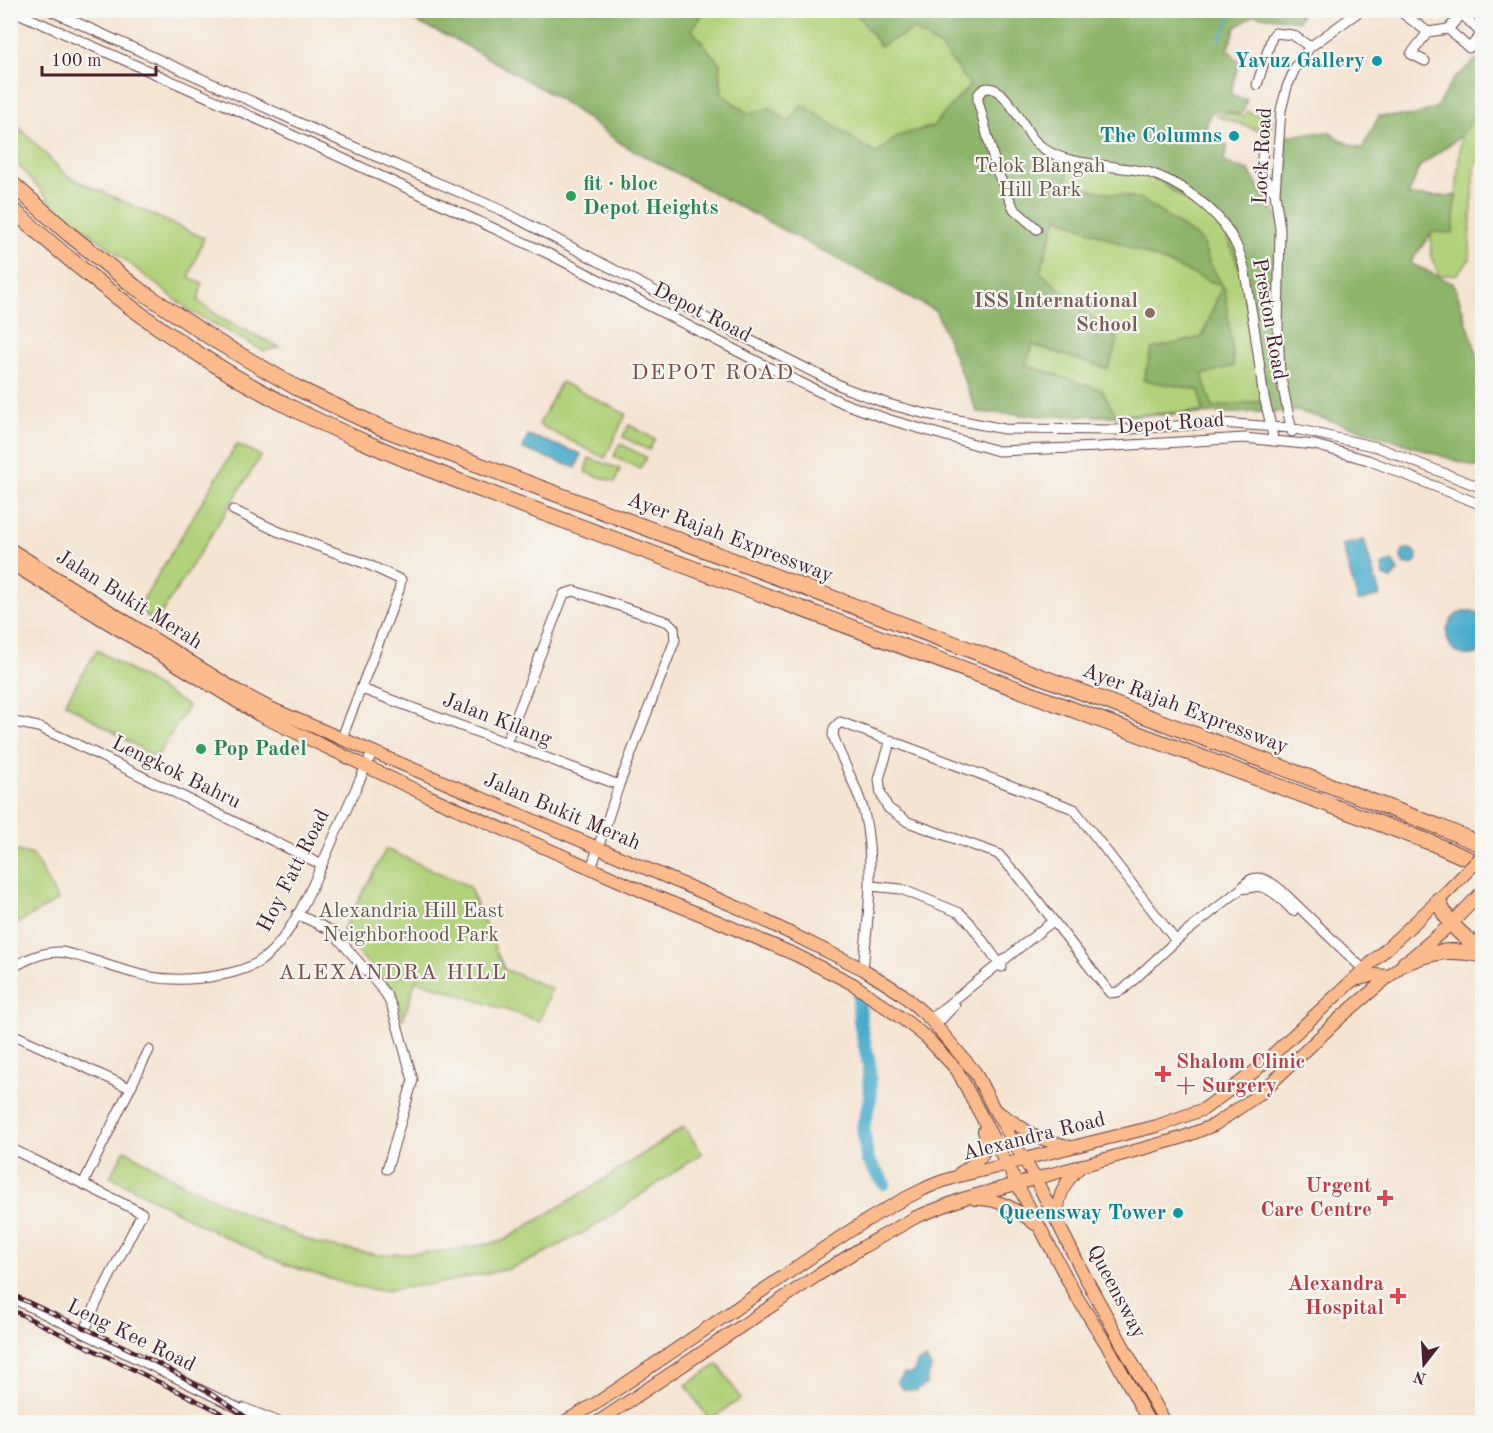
<svg xmlns="http://www.w3.org/2000/svg" width="1493" height="1433" font-family="'Old Standard TT',serif">
  <style>
    .green { fill: #b1d27a; stroke: #7e7852; stroke-width: 1.5; fill-rule: evenodd }
    .forest { fill: #8cb46a; stroke: #6b6a4a; stroke-width: 1.5; fill-rule: evenodd }
    .water { fill: #4aacca; stroke: #4a667a; stroke-width: 1.5 }
    .lines { fill: none; stroke-linecap: round; stroke-linejoin: round }
    .stream { stroke: #4aacca; stroke-width: 2 }
    .river { stroke: #4aacca; stroke-width: 14 }
    .minor-casing { stroke: #643d44; stroke-width: 11 }
    .major-casing { stroke: #643d44; stroke-width: 14 }
    .highway-casing { stroke: #643d44; stroke-width: 17 }
    .minor { stroke: #fff; stroke-width: 9 }
    .major { stroke: #fbbb8c; stroke-width: 12 }
    .highway { stroke: #fbbb8c; stroke-width: 15 }
    .rail-casing { stroke: #4a1f2b; stroke-width: 4.5 }
    .rail { stroke: #f6f6f2; stroke-width: 2; stroke-dasharray: 7; stroke-linecap: butt }
    .major-bridge-casing { stroke: #643d44; stroke-width: 14; stroke-linecap: butt }
    .major-bridge { stroke: #fbbb8c; stroke-width: 12 }
    .culture-dot { fill: #0f9aa8; stroke: #f6f6f2; stroke-width: 2 }
    .leisure-dot { fill: #2e9e5b; stroke: #f6f6f2; stroke-width: 2 }
    .education-dot { fill: #8d6e63; stroke: #f6f6f2; stroke-width: 2 }
    .health-dot { fill: #e0444e; stroke: #f6f6f2; stroke-width: 2 }
    .labels { text-anchor: middle; dominant-baseline: central; stroke-width: 4.5; stroke-linejoin: round; paint-order: stroke }
    .culture-label { font-size: 21px; font-weight: bold; fill: #0d838f; stroke: #f6f6f2; text-anchor: end }
    .street-label { font-size: 21px; fill: #4a1f2b; stroke: #f6f6f2 }
    .park-label { font-size: 21px; fill: #695543; stroke: #f6f6f2 }
    .leisure-label { font-size: 21px; font-weight: bold; fill: #27864d; stroke: #f6f6f2; text-anchor: start }
    .education-label { font-size: 21px; font-weight: bold; fill: #785e54; stroke: #f6f6f2; text-anchor: end }
    .health-label { font-size: 21px; font-weight: bold; fill: #be3a42; stroke: #f6f6f2; text-anchor: end }
    .neighbourhood-label { font-size: 22px; letter-spacing: 1.5px; fill: #7d4e49; stroke: #f6f6f2 }
  </style>
  <rect width="100%" height="100%" fill="#f6f6f2"/>
  <filter id="ink" filterUnits="userSpaceOnUse"><feTurbulence type="fractalNoise" baseFrequency=".0167" numOctaves="2"/><feDisplacementMap in="SourceGraphic" scale="12" xChannelSelector="R" yChannelSelector="G"/><feConvolveMatrix kernelMatrix="1 2 1 2 8 2 1 2 1" color-interpolation-filters="sRGB"/></filter>
  <filter id="wash" filterUnits="userSpaceOnUse"><feTurbulence type="fractalNoise" baseFrequency=".008" numOctaves="4" result="noise"/><feDisplacementMap in="SourceGraphic" scale="24" xChannelSelector="R" yChannelSelector="G"/><feGaussianBlur stdDeviation="1.35" result="paint"/><feColorMatrix in="noise" values="0 0 0 0 0 0 0 0 0 0 0 0 0 0 0 0 0 1.4 0 .05"/><feComposite in="paint" operator="in"/></filter>
  <g filter="url(#wash)">
    <rect width="100%" height="100%" fill="#f5e4d1"/>
    <path class="green" d="M392,11h910l-4,10 -44,-6 -18,12 -8,22 11,14 -9,31 17,6 -6,15 -16,-4 -15,2 -6,22 24,11 -5,16 26,9 37,60 -2,-36 1,-59 45,-4 12,9 20,8 17,-33h34l23,-8 17,-28 29,-25v100l-7,12 -5,66v26l-13,15 -18,2 -8,-20v-23l-21,30 44,21 19,57 9,39v85l-7,2 -108,-36 -70,-20 -184,5h-67l-69,-4 -41,-101 -314,-167 -64,-46 -102,-58zM1461,136l-5,60h-48l12,-30z
      M1247,111l25,8 -2,15 -54,-18 11,-3 17,4z
      M11,119l56,57 137,62 -15,39 13,7 -4,17 28,20 54,26 -16,4 -71,-38 -141,-110 -41,-46z
      M561,382l65,32 -21,44 -66,-33z
      M629,425l26,14 -6,11 -26,-13z
      M237,444l24,12 -105,166 -19,-12z
      M620,444l26,13 -6,12 -26,-13z
      M589,458l31,11 -5,13 -30,-10z
      M97,650l91,56 -32,52 -91,-55z
      M10,849l23,6 25,45 -47,27z
      M386,849l83,37 35,83 48,20 -13,32 -123,-41 -13,39 -7,-24 -55,-62z
      M684,1127l18,26 -107,73 -60,32 -26,11 -69,14 -57,8 -30,-5 -72,-23 -66,-31 -105,-56 15,-26 60,35 71,34 62,25 61,11 72,-4 52,-10 94,-57z
      M718,1364l23,35 -32,21 -23,-35z"/>
    <path class="forest" d="M392,11h313l-13,19 28,34 2,30 25,19 23,-5 19,14 13,-18 74,50 22,-18 35,-10 37,-41 -29,-37 -27,-18 -34,16 -25,-35h447l-4,10 -44,-6 -18,12 -8,22 11,14 -9,31 17,6 -6,15 -16,-4 -15,2 -6,22 24,11 -5,16 26,9 37,60 -2,-36 1,-59 45,-4 12,9 20,8 17,-33h34l23,-8 17,-28 29,-25v51l-20,29 -42,31 -12,30h48l-3,37 -21,-1 -22,31 44,21 19,57 9,39v85l-7,2 -108,-36 -70,-20 -184,5h-67l-69,-4 -41,-101 -314,-167 -64,-46 -102,-58zM1069,162l76,12 14,7 64,46 20,51 20,123 -50,6 -11,-32 32,-9 -9,-76 -16,-28 -7,-21 -61,-42 -75,-14zM1057,217l165,69 -20,51 -50,12 -9,31 56,10 4,22 -87,3 -14,-25 -76,-25 7,-20 75,24 10,-30 -78,-67z"/>
    <path class="water" d="M528,435l53,19 -5,14 -53,-19z
      M1364,540l16,56 -22,5 -16,-56z
      M1401 557a8 8 0 1 1 16 0a8 8 0 1 1-16 0Z
      M1392,561l6,10 -7,8 -7,-3 -2,-10z
      M1464,611h9l9,5v35c-30,18 -52,-26 -18,-40z
      M926,1359l5,8 -5,17 -10,7 -14,-2 -5,-8c11,-12 3,-4 17,-8l3,-10z"/>
    <g class="lines">
      <path class="stream" d="M1219,41l15,-31"/>
      <path class="river" d="M859,996l1,26 9,42 1,35 -7,28 4,32 17,24"/>
    </g>
  </g>
  <g filter="url(#ink)">
    <g class="lines">
      <g class="minor-casing">
        <path id="minor" d="M11,10l255,113 227,105 58,27 219,113 73,35 44,16 111,32 101,-4 145,-9 71,7 53,15 114,45
          M49,10l275,124 177,76 203,107 141,71 43,16 34,9 82,16 112,1 105,-7 70,5 86,19 105,41
          M1398,10l30,22
          M1425,61l-14,-7 17,-22 20,-3 14,-15 20,20 -13,14 -21,-19
          M1257,85l15,-48 3,-4 18,2 17,12
          M1264,145l-4,26 15,22
          M1037,229l-23,-20 -17,-38 -19,-70v-6c18,-27 46,32 54,43 4,4 9,9 14,12 17,11 41,13 61,16 13,2 27,3 40,6 31,9 70,37 85,65 11,18 14,40 17,60 6,32 10,63 14,95 3,16 9,32 10,48
          M1292,432l-12,-59 -2,-44 2,-100 -5,-36 6,-83 6,-23 9,-21 14,-19 51,-37
          M233,510l44,21 92,34 32,15 -2,10 -58,150
          M362,689l257,96
          M10,721l28,6 34,15 250,123
          M891,740l-12,39 2,15 7,14 20,14 90,32 22,24 90,115 8,-1 6,-3 55,-51 63,-50c12,-18 27,-8 40,3l82,79
          M506,743l58,-149 10,-3 94,31 6,6 1,12 -56,145 -28,84
          M871,886l30,3 59,24 9,9 33,45
          M1242,888c7,2 12,-3 19,-1 13,3 23,15 32,24
          M297,914l35,17 54,63 6,13 21,73 -26,89
          M10,969c17,-10 31,-17 51,-17 37,7 73,26 111,27 25,1 72,-4 92,-21 32,-24 57,-93 74,-130 11,-25 23,-50 34,-75
          M863,969c5,-49 12,-104 2,-152 -6,-29 -23,-54 -32,-82l1,-7 6,-6 234,87 102,132
          M930,1019l123,-98
          M936,1025l19,-20
          M10,1033l120,55
          M10,1148l132,65 -46,91 -12,29
          M83,1184l66,-134
          M10,1297l226,110 24,15
          M244,1408l35,14"/>
      </g>
      <g class="major-casing">
        <path id="major" d="M10,549l226,141 34,18 469,200 124,61 39,25 28,25 45,53 19,37 41,69 49,97 81,147
          M10,563l249,152 169,81 221,98 63,25 84,36 57,29 54,38 19,15 31,33 118,224 35,56 39,72
          M1355,980l20,-5 14,1
          M998,1112l38,25 34,10
          M960,1173c17,-11 31,-20 24,-42
          M975,1199c24,-1 43,11 60,25
          M1058,1220c-2,-23 7,-40 24,-55
          M564,1422l36,-21c60,-41 121,-82 181,-123 46,-32 92,-65 143,-89 32,-16 67,-18 100,-30l133,-33 47,-17 51,-38 187,-174
          M598,1422l220,-147 45,-28 53,-30 46,-18 219,-61 33,-13 47,-32 80,-76 110,-93 31,-32"/>
      </g>
      <g class="highway-casing">
        <path id="highway" d="M10,182l59,52 66,53 81,54 81,47 87,41 1056,398 42,18
          M10,207c84,77 177,147 278,199 58,30 119,54 180,79l964,358 50,22
          M1438,900c8,22 24,37 44,49
          M1405,963c30,-13 46,-14 77,-8"/>
      </g>
      <use href="#minor" class="minor"/>
      <use href="#major" class="major"/>
      <use href="#highway" class="highway"/>
      <g class="rail-casing">
        <path id="rail" d="M10,1294c84,39 169,73 243,128
          M10,1309l204,100 21,13"/>
      </g>
      <use href="#rail" class="rail"/>
      <g class="major-bridge-casing">
        <path id="major-bridge" d="M1442,897l40,-41"/>
      </g>
      <use href="#major-bridge" class="major-bridge"/>
    </g>
  </g>
  <g class="culture-dot">
    <circle cx="1377" cy="61" r="6"/>
    <circle cx="1234" cy="136" r="6"/>
    <circle cx="1178" cy="1213" r="6"/>
  </g>
  <g class="leisure-dot">
    <circle cx="571" cy="196" r="6"/>
    <circle cx="201" cy="749" r="6"/>
  </g>
  <circle class="education-dot" cx="1150" cy="313" r="6"/>
  <g class="health-dot">
    <path d="M1160 1065h6v6h6v6h-6v6h-6v-6h-6v-6h6z"/>
    <path d="M1382 1189h6v6h6v6h-6v6h-6v-6h-6v-6h6z"/>
    <path d="M1395 1287h6v6h6v6h-6v6h-6v-6h-6v-6h6z"/>
  </g>
  <g class="labels">
    <g class="culture-label">
      <text x="1365" y="61">Yavuz Gallery</text>
      <text x="1222" y="136">The Columns</text>
      <text x="1166" y="1213">Queensway Tower</text>
    </g>
    <g class="street-label">
      <text transform="translate(1263 156) rotate(-87)">Lock Road</text>
      <text transform="translate(702 313) rotate(27)">Depot Road</text>
      <text transform="translate(1269 319) rotate(80)">Preston Road</text>
      <text transform="translate(1171 424) rotate(-4)">Depot Road</text>
      <text transform="translate(730 538) rotate(21)">Ayer Rajah Expressway</text>
      <text transform="translate(129 600) rotate(32)">Jalan Bukit Merah</text>
      <text transform="translate(1185 709) rotate(21)">Ayer Rajah Expressway</text>
      <text transform="translate(497 720) rotate(21)">Jalan Kilang</text>
      <text transform="translate(176 773) rotate(26)">Lengkok Bahru</text>
      <text transform="translate(562 812) rotate(23)">Jalan Bukit Merah</text>
      <text transform="translate(294 871) rotate(-63)">Hoy Fatt Road</text>
      <text transform="translate(1034 1137) rotate(-14)">Alexandra Road</text>
      <text transform="translate(1116 1292) rotate(62)">Queensway</text>
      <text transform="translate(131 1336) rotate(26)">Leng Kee Road</text>
    </g>
    <g class="park-label">
      <text x="1040" y="166">Telok Blangah<tspan x="1040" dy="24">Hill Park</tspan></text>
      <text x="411" y="911">Alexandria Hill East<tspan x="411" dy="24">Neighborhood Park</tspan></text>
    </g>
    <g class="leisure-label">
      <text x="583" y="184">fit · bloc<tspan x="583" dy="24">Depot Heights</tspan></text>
      <text x="213" y="749">Pop Padel</text>
    </g>
    <g class="education-label">
      <text x="1138" y="301">ISS International<tspan x="1138" dy="24">School</tspan></text>
    </g>
    <g class="health-label">
      <text x="1176" y="1062" text-anchor="start">Shalom Clinic<tspan x="1176" dy="24">+ Surgery</tspan></text>
      <text x="1372" y="1186">Urgent<tspan x="1372" dy="24">Care Centre</tspan></text>
      <text x="1384" y="1284">Alexandra<tspan x="1384" dy="24">Hospital</tspan></text>
    </g>
    <g class="neighbourhood-label">
      <text x="713" y="373">DEPOT ROAD</text>
      <text x="393" y="973">ALEXANDRA HILL</text>
    </g>
  </g>
  <rect width="1493" height="1433" fill="none" stroke="#f6f6f2" stroke-width="36"/>
  <g transform="translate(1424 1364) rotate(197)" stroke="#f6f6f2" stroke-width="4.5" paint-order="stroke">
  <path d="M0-4.5L10 22L0 15L-10 22Z" fill="#4a1f2b"/>
  <text y="-9" font-size="16" font-weight="bold" text-anchor="middle" fill="#4a1f2b">N</text>
  </g>
  <path d="M42 66v9h114v-9" fill="none" stroke="#4a1f2b" stroke-width="3"/>
  <text x="51" y="66" font-size="18" fill="#4a1f2b" stroke="#f6f6f2" stroke-width="4.5" paint-order="stroke">100 m</text>
</svg>
